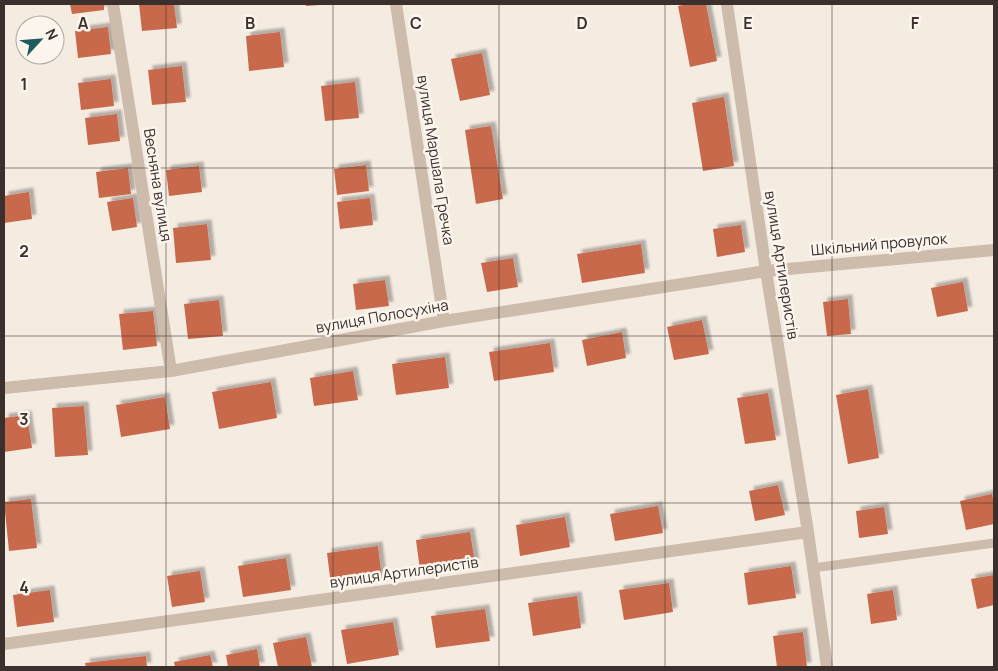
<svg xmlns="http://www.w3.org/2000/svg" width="998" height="671" font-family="Manrope,sans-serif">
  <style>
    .building { fill: #c8694b; filter: url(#shadow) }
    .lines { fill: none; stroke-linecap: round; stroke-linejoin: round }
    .service { stroke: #cdbbac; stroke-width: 9 }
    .minor { stroke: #cdbbac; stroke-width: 12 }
    .grid { fill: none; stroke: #3b302b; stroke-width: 1; stroke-opacity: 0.55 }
    .labels { text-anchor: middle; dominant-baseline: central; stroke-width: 5; stroke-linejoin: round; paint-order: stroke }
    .street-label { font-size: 15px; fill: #3b302b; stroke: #fbf5ee }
    .grid-label { font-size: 16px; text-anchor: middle; font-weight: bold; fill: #3b302b; stroke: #fbf5ee; stroke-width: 5; stroke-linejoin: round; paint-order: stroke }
  </style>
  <defs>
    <filter id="shadow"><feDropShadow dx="4.5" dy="-4.5" stdDeviation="1" flood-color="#0004"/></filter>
  </defs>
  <rect width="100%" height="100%" fill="#f4ebe1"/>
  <path class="building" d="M70,4h34v6l-32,4z
    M139,4h35l3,24 -35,3z
    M306,4h13v1l-13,1z
    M688,4h18l11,57 -27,6 -12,-61z
    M108,27l3,27 -33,4 -3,-27z
    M280,32l4,35 -35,4 -3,-35z
    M482,53l8,42 -30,6 -9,-42z
    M182,66l4,36 -34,3 -4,-35z
    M111,79l3,27 -33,4 -3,-27z
    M355,82l4,36 -34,3 -4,-35z
    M724,97l10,69 -31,5 -11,-68z
    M117,114l3,27 -32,4 -3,-27z
    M491,126l12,73 -27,5 -11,-74z
    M366,165l3,26 -32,4 -3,-26z
    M199,166l3,26 -33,4 -3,-26z
    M128,168l3,26 -32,4 -3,-26z
    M29,192l3,27 -28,4v-27z
    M133,198l4,29 -25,4 -5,-29z
    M370,198l3,27 -33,4 -3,-27z
    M207,224l4,36 -35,3 -3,-35z
    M741,225l4,27 -28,5 -4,-28z
    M641,244l4,29 -63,10 -5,-29z
    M513,258l5,29 -31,5 -6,-29z
    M385,280l4,26 -33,4 -3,-26z
    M963,282l5,29 -31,6 -6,-29z
    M848,299l3,35 -24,2 -4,-34z
    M219,300l4,36 -35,3 -4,-35z
    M153,311l4,35 -34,4 -4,-36z
    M702,320l7,34 -35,6 -7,-33z
    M622,332l4,26 -39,8 -5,-26z
    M550,343l4,29 -60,9 -5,-29z
    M445,357l4,31 -53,7 -4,-31z
    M353,371l5,29 -44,6 -4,-28z
    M271,382l6,36 -58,11 -7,-37z
    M868,389l11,69 -31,6 -12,-69z
    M768,393l8,47 -31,4 -8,-46z
    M165,397l5,32 -49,8 -5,-32z
    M84,406l4,49 -33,2 -3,-49z
    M27,415l5,33 -28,4v-34z
    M778,485l7,30 -30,6 -6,-30z
    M992,494l2,11v19l-28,6 -6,-29z
    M31,499l6,49 -28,3 -5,-49z
    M658,506l5,27 -48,8 -5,-27z
    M884,507l4,27 -29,4 -3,-27z
    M565,517l5,30 -50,9 -4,-31z
    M470,532l5,31 -55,7 -4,-30z
    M378,546l4,33 -51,6 -4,-32z
    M286,558l5,32 -48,7 -5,-31z
    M791,566l5,32 -48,7 -4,-32z
    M200,571l5,31 -33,5 -5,-31z
    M994,575v30l-17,4 -6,-30z
    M669,583l4,29 -49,8 -5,-30z
    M50,590l4,32 -37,5 -4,-32z
    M893,590l4,30 -26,4 -4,-30z
    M577,596l4,32 -48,8 -5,-33z
    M485,609l5,32 -54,7 -5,-32z
    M393,622l6,33 -52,9 -6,-34z
    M803,632l4,35h-30l-4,-31z
    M306,637l6,30h-34l-5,-24z
    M257,649l3,18h-32l-2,-12z
    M210,655l3,12h-38l-1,-5z
    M146,656l1,11h-61l-1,-4z"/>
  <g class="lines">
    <path class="service" d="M813,568l181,-25"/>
    <path class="minor" d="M113,4l58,367
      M396,4l48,317
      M727,4l39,267 42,261 19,135
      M4,388l167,-17 273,-50 322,-50 228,-21
      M4,644l804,-112"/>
  </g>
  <path class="grid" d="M166,4v663M333,4v663M499,4v663M665,4v663M832,4v663M4,168h990M4,336h990M4,503h990"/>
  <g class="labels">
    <g class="street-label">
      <text transform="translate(436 160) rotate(81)">вулиця Маршала Гречка</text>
      <text transform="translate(158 185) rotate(81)">Весняна вулиця</text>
      <text transform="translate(879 244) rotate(-5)">Шкільний провулок</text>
      <text transform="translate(782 265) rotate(81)">вулиця Артилеристів</text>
      <text transform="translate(382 316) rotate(-10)">вулиця Полосухіна</text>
      <text transform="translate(404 572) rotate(-8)">вулиця Артилеристів</text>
    </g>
  </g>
  <g class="grid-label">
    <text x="83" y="29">A</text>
    <text x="250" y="29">B</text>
    <text x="416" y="29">C</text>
    <text x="582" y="29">D</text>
    <text x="748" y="29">E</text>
    <text x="915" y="29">F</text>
    <text x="24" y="90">1</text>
    <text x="24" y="257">2</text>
    <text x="24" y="425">3</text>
    <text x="24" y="593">4</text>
  </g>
  <rect width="998" height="671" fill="none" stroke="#3b302b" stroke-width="10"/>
  <g transform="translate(40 40) rotate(64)"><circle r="24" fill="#fbf5ee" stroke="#aea6a0"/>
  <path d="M0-4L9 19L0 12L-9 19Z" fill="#1f5a5e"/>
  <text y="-8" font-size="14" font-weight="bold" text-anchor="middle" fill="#3b302b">N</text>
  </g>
</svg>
